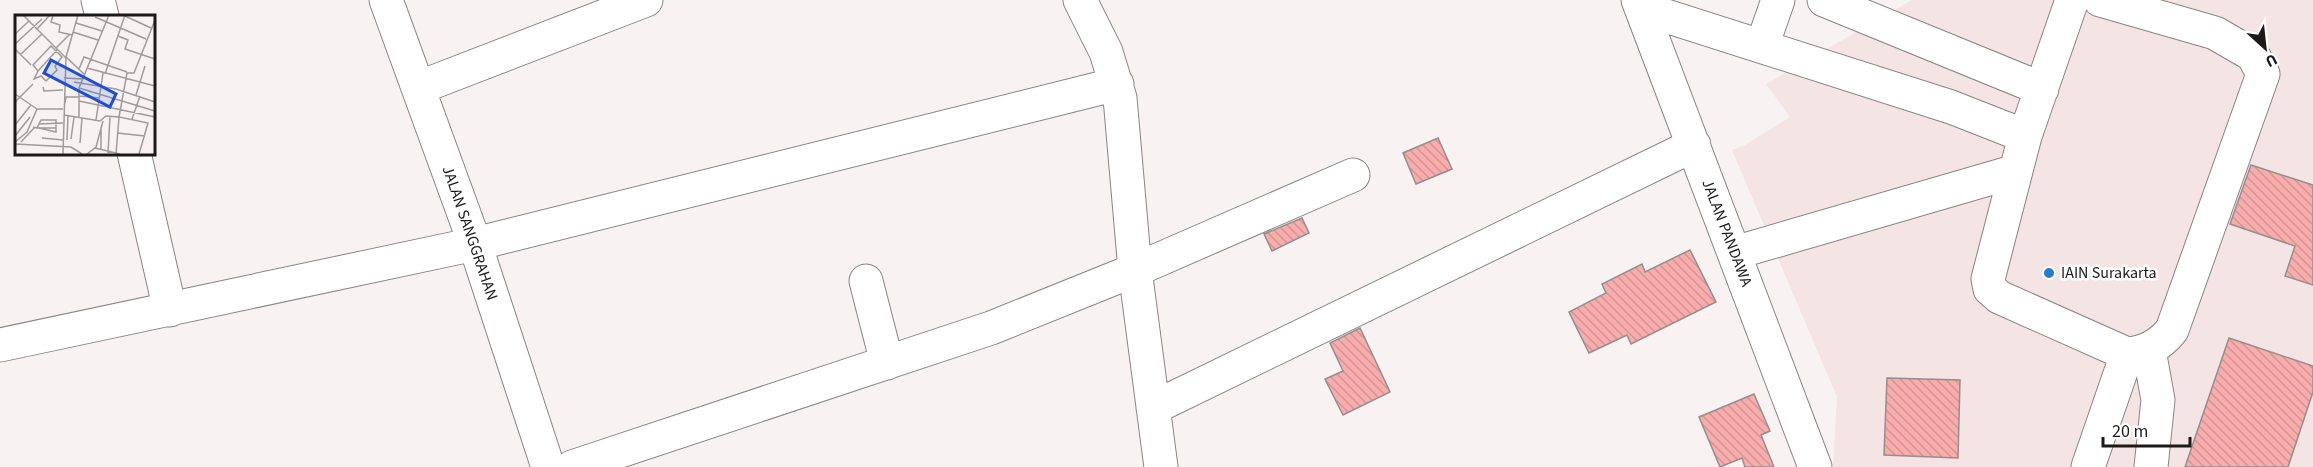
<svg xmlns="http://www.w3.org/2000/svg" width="2313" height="467" font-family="'Source Sans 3',sans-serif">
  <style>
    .built { fill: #f4e4e4 }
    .building { fill: url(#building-back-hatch); stroke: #948e8e; stroke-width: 1.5 }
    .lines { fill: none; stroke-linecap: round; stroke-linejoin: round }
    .minor-casing { stroke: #8a8484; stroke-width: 35 }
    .minor { stroke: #fff; stroke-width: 33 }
    .poi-dot { fill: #267ecc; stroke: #fff; stroke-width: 2 }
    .labels { text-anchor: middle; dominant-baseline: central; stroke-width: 5; stroke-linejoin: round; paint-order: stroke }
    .street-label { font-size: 16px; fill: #1c1919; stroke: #fff }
    .poi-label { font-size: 16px; fill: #1c1919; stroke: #fff; text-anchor: start }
    .inset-road { fill: none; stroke: #a19b9b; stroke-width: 1.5 }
    .view { fill: #1d4ed8; fill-opacity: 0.15; stroke: #1d4ed8; stroke-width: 3 }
    .inset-edge { fill: none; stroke: #1c1919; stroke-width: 3 }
  </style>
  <defs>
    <pattern id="building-back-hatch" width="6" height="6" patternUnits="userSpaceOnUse" patternTransform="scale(1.5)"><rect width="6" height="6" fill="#f8adac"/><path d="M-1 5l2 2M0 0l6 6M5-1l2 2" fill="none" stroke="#d49493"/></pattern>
  </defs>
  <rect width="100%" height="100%" fill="#f9f2f2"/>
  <path class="built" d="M1912,0h401v467h-480l4,-70 -105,-247 13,-5 45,-28 -24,-33z"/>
  <path class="building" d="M1438,138l14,31 -36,15 -13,-31z
    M2251,165l62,20v100l-28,-9 10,-30 -65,-22z
    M1302,218l7,15 -37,18 -8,-17z
    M1690,250l26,52 -85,42 -4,-9 -38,18 -20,-41 37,-19 -4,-9 40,-20 3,8z
    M1360,328l30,64 -47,23 -18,-36 18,-8 -13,-28z
    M2229,338l84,28v26l-25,75h-103z
    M1887,378l73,2 -2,78 -74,-3z
    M1754,394l16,37 -9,4 13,32h-29l-3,-9 -22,9 -21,-50z"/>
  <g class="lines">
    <g class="minor-casing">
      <path id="minor" d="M98,0l4,16
        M386,0l89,244 73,223
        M1080,0l26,52 14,46 15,172 26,197
        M1638,0l177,467
        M1824,0l218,89
        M2072,0l-47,136 -37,143 2,10 9,8 128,57 -39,113
        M2100,0l115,33 38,22 10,19 -91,256c-12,15 -26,23 -45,24
        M1641,8l310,99 74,29
        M1762,46l16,-46
        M418,88l228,-88
        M134,153l36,157
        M1734,253l282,-82
        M866,281l21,82
        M0,345l475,-101 642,-160
        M2149,350l9,50 -7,67
        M1153,408l541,-263
        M572,467l419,-139 144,-58 218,-95"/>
    </g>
    <use href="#minor" class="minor"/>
  </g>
  <circle class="poi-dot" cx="2049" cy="273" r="6"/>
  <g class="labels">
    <g class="street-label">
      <text transform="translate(470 233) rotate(71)">JALAN SANGGRAHAN</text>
      <text transform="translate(1727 233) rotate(69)">JALAN PANDAWA</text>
    </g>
    <g class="poi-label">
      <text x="2061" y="273">IAIN Surakarta</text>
    </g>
  </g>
  <g transform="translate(15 15)">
    <rect width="140" height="140" fill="#f9f2f2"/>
    <path class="inset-road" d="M8,0l43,43 -3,96M38,0l-2,7 9,3 -1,7 13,3M110,1l26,12M80,2l51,22M61,8l26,8M22,14l13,-14M58,17l25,8M0,19l14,-13M103,21l10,4 -3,9 30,10M0,29l27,-25M36,31l11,11 -7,9 2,4 -11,11 -5,-5 -7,3 4,-8 -5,-6zM41,33l13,-13M0,34l16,16M5,40l22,-21M51,42l12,-42M51,42l18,17M72,53l68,18M64,54l5,-12 43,15M23,56l19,-21M90,59l20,-59M49,63l19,1M59,67l42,7 39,13M28,72l1,4 19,-1M64,73l76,23M0,79l22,15M121,80l9,-29M64,81l20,2M64,86l76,16M0,87l18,-18M50,88l1,-6h13M22,94h26M49,100l36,6 6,-5 13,1 -3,37M64,103v-30l30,-73M117,104l8,-23M81,105l7,-47M24,109l24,-1M0,110l16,-20M18,112l4,1h19v-8h-15l-4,8M86,112v23M24,113l17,4v-4M102,118l28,3M0,121l15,-19M27,123l21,2M56,124l3,-22M52,125l1,-24M0,127l12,-10 10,-23M6,127l13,-14M65,128l2,-25M0,129l56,3 11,7M80,133l25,6M93,138l2,-36M72,139l9,-7 7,-26M124,139l9,-31 -29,-6 8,-44h7l21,-53"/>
    <path class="view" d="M36,45l65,34 -6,13 -66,-34z"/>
    <rect width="140" height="140" class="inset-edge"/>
  </g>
  <g transform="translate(2265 48) rotate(153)" stroke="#ffffff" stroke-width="4.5" paint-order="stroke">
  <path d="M0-4.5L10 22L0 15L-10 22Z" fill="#1c1919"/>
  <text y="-9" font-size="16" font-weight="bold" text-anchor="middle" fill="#1c1919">U</text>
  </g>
  <path d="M2103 437v9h87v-9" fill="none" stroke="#1c1919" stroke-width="3"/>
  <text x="2112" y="437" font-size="18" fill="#1c1919" stroke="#ffffff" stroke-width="4.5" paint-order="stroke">20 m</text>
</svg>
